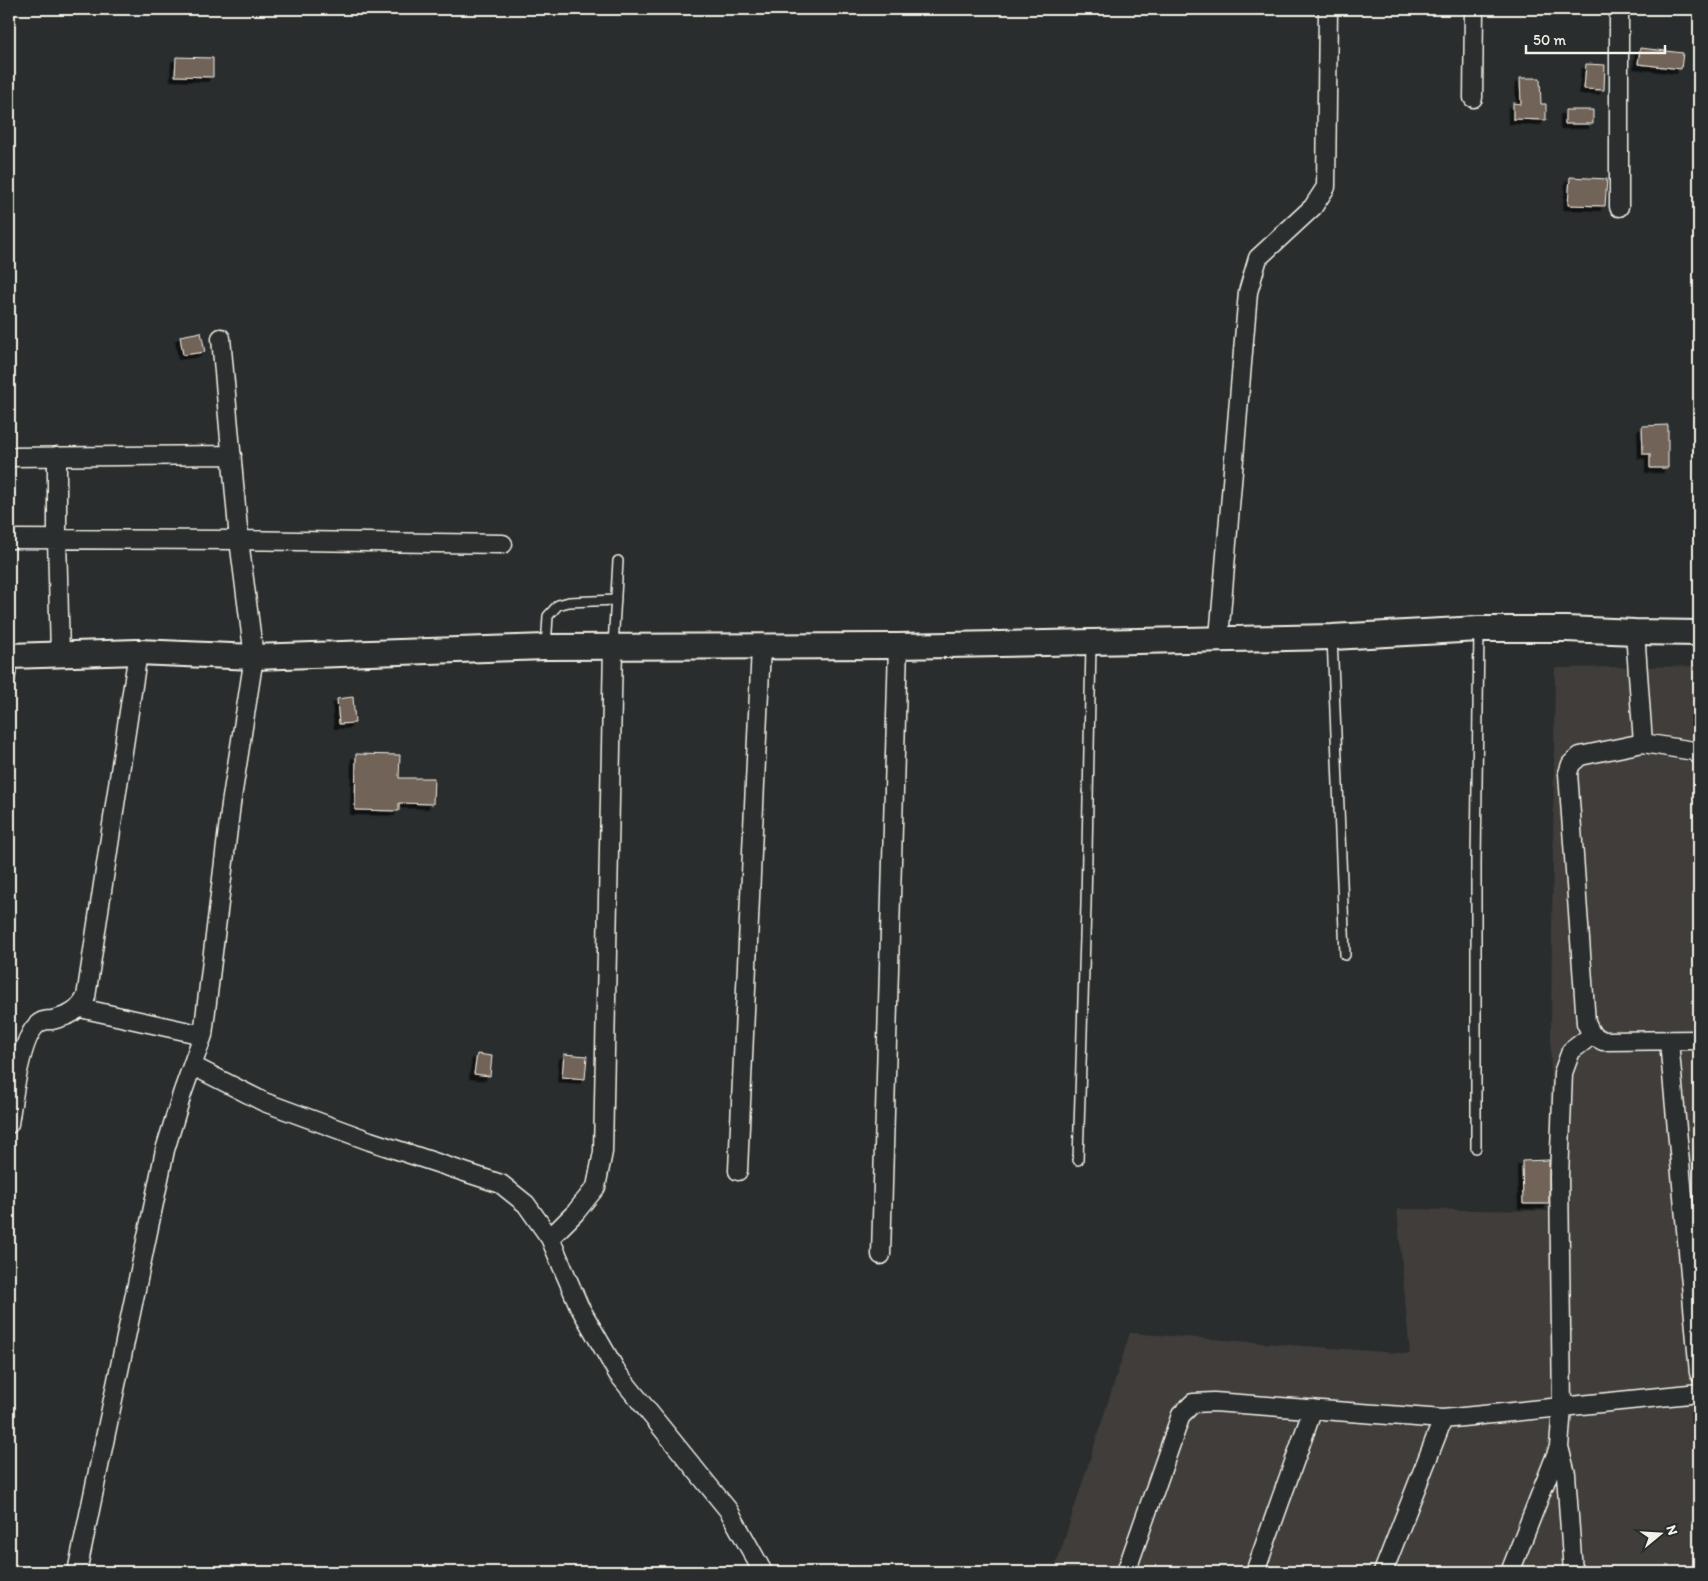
<svg xmlns="http://www.w3.org/2000/svg" width="1708" height="1581" font-family="Itim,sans-serif">
  <style>
    .built { fill: #403e3b }
    .building { fill: #726458; stroke: #f4f1e8; filter: url(#shadow) }
    .lines { fill: none; stroke-linecap: round; stroke-linejoin: round }
    .lane-casing { stroke: #f4f1e8; stroke-width: 12 }
    .street-casing { stroke: #f4f1e8; stroke-width: 21 }
    .secondary-casing { stroke: #f4f1e8; stroke-width: 28 }
    .lane { stroke: #2a2d2e; stroke-width: 9 }
    .street { stroke: #2a2d2e; stroke-width: 18 }
    .secondary { stroke: #2a2d2e; stroke-width: 24 }
  </style>
  <defs>
    <filter id="shadow"><feDropShadow dx="-4.5" dy="4.5" stdDeviation="0" flood-color="#0009"/></filter>
  </defs>
  <rect width="100%" height="100%" fill="#2a2d2e"/>
  <filter id="ink" filterUnits="userSpaceOnUse"><feTurbulence type="fractalNoise" baseFrequency=".02" numOctaves="2"/><feDisplacementMap in="SourceGraphic" scale="10" xChannelSelector="R" yChannelSelector="G"/><feConvolveMatrix kernelMatrix="1 2 1 2 8 2 1 2 1" color-interpolation-filters="sRGB"/></filter>
  <g filter="url(#ink)">
    <path class="built" d="M1699,666v906h-645l76,-239 280,21 -13,-145 152,2 6,-543z"/>
    <path class="building" d="M1640,48l43,5 -2,16 -43,-5z
      M176,57l37,1v19l-38,-1z
      M1586,64l19,1 -1,25 -20,-1z
      M1520,78h20l1,26h5v16l-33,-1v-16l8,1z
      M1565,110h28v14h-28z
      M1570,177l37,2 -2,27 -37,-1z
      M201,332l4,20 -22,3 -3,-19z
      M1668,425v43h-18v-14h-7l-1,-28z
      M353,697l2,26 -16,1 -2,-25z
      M356,754l44,1 -1,23h35l-1,26 -34,-1v8l-44,-1z
      M477,1054l15,2 -2,20 -16,-2z
      M564,1054l23,2 -2,23 -23,-2z
      M1549,1160v44h-26l-1,-43z"/>
    <g class="lines">
      <g class="lane-casing">
        <path id="lane" d="M1332,637l13,318
          M613,646l5,-85
          M546,647l2,-31 10,-11 11,-3 47,-2
          M9,684l4,-26
          M1476,1148v-286l3,-231
          M1078,1160l8,-255 5,-261"/>
      </g>
      <g class="street-casing">
        <path id="street" d="M1619,9v198
          M1473,98l1,-89
          M57,456v83l3,115
          M9,457l223,-2
          M9,539l230,1 264,4
          M1635,632l8,111
          M1219,638l29,-346 10,-34 55,-51 13,-20 2,-178
          M1699,755l-5,-4 -51,-8 -63,13 -9,8 -3,9 18,250 6,12 11,6 96,-1
          M80,1008l123,27
          M1669,1041l30,332
          M193,1066l71,36 106,39 131,43 25,20 24,34 29,68 39,68 111,137 34,61
          M9,1124c3,-20 12,-93 32,-102 3,-2 8,-2 11,-2 17,-4 26,-8 34,-23l52,-345
          M738,1171l23,-525
          M550,1238l25,-25 21,-26 7,-35 10,-505
          M881,1255l17,-609
          M1559,1447l7,27 7,98
          M77,1572l88,-422 17,-56 21,-59 28,-231 23,-147 -15,-117 -18,-202
          M1126,1572l55,-157 12,-12 21,-1 229,17 256,-26
          M1255,1572l58,-163
          M1383,1572l60,-153
          M1510,1572l49,-125 3,-40 -3,-230 4,-104 8,-22 21,-16"/>
      </g>
      <g class="secondary-casing">
        <path id="secondary" d="M9,656l129,-4 116,5 292,-10 352,-1 434,-9 147,-8h87l69,3 64,1"/>
      </g>
      <use href="#lane" class="lane"/>
      <use href="#street" class="street"/>
      <use href="#secondary" class="secondary"/>
    </g>
  </g>
  <rect width="1708" height="1581" fill="none" stroke="#2a2d2e" stroke-width="30"/>
  <rect x="15" y="15" width="1678" height="1551" fill="none" stroke="#f4f1e8" stroke-width="2" filter="url(#ink)"/>
  <g transform="translate(1660 1534) rotate(72)" stroke="#2a2d2e" stroke-width="4" paint-order="stroke">
  <path d="M0-4L9 19L0 12L-9 19Z" fill="#f4f1e8"/>
  <text y="-8" font-size="14" font-weight="bold" text-anchor="middle" fill="#f4f1e8">N</text>
  </g>
  <path d="M1526 45v8h139v-8" fill="none" stroke="#f4f1e8" stroke-width="2.5"/>
  <text x="1533" y="45" font-size="15" fill="#f4f1e8" stroke="#2a2d2e" stroke-width="4" paint-order="stroke">50 m</text>
</svg>
